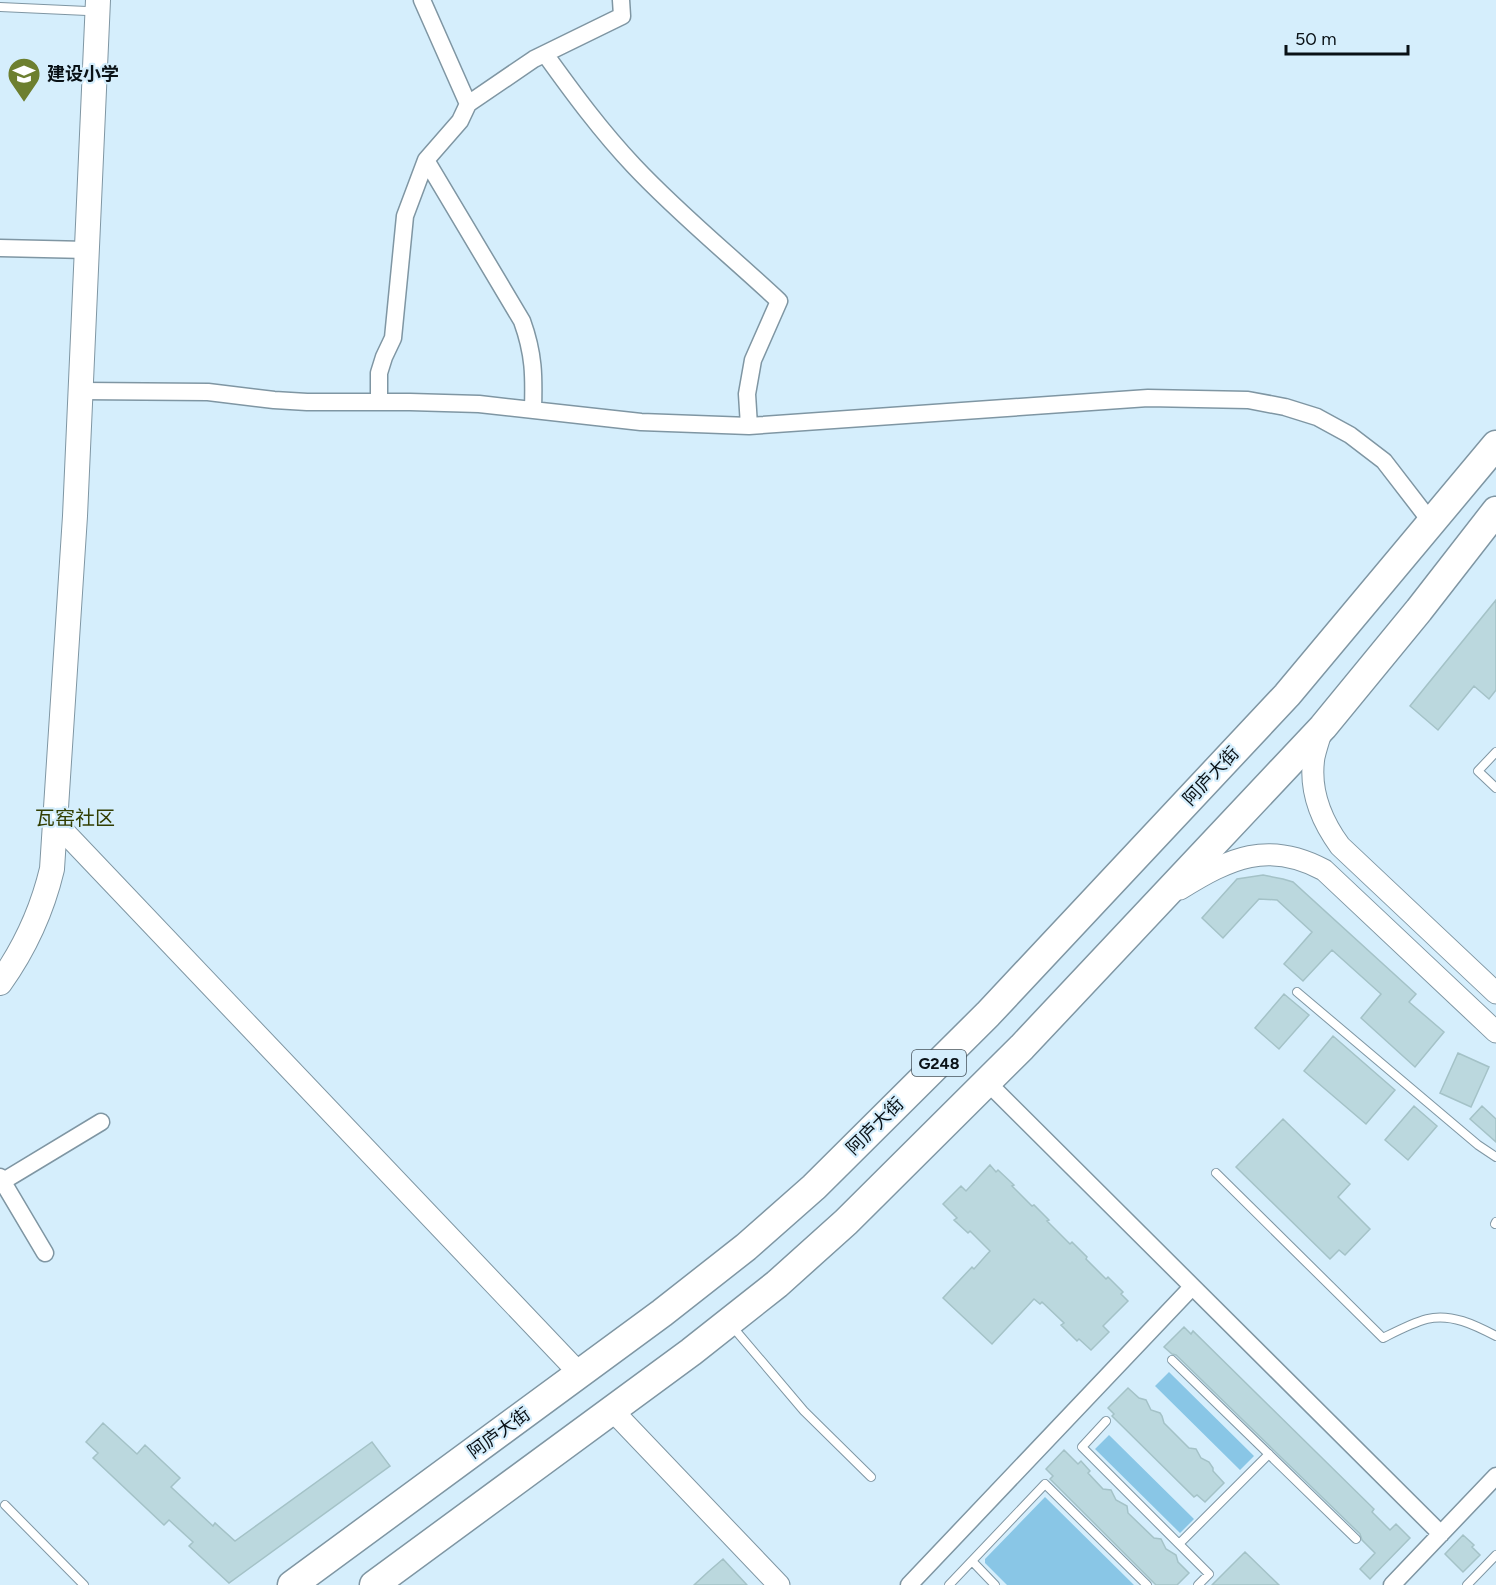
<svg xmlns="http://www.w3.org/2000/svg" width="1496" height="1585" font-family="Figtree,'Noto Sans SC',sans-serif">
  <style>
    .green { fill: #89c6e6 }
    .building { fill: #bbd8de; stroke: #a4c2c7; stroke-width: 1.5 }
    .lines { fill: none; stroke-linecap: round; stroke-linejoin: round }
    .service-casing { stroke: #7f96a3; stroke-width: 10 }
    .minor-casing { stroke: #7f96a3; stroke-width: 19 }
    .tertiary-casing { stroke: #7f96a3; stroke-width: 23 }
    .secondary-casing { stroke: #7f96a3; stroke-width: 26 }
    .trunk-casing { stroke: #7f96a3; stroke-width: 31 }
    .service { stroke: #fff; stroke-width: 8 }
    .minor { stroke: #fff; stroke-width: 16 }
    .tertiary { stroke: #fff; stroke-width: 21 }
    .secondary { stroke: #fff; stroke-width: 24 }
    .trunk { stroke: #fff; stroke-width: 28 }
    .labels { text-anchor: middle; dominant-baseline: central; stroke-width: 4.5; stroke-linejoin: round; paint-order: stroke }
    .shield { fill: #d5eefc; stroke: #46535b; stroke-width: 1.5 }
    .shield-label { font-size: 16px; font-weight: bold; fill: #091116 }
    .poi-label { font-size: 18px; font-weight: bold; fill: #091116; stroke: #d5eefc; text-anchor: start }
    .street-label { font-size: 18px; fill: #091116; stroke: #d5eefc }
    .neighbourhood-label { font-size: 20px; fill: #323e02; stroke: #d5eefc }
  </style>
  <rect width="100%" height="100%" fill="#d5eefc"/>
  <path class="green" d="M1169,1372l85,84 -14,14 -85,-84z
    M1109,1435l85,84 -14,14 -85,-84z
    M1045,1497l89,88h-127l-22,-22v-4z"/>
  <path class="building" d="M1496,600v90l-7,9 -15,-13 -36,44 -28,-24z
    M1263,875l20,4 10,3 123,112 -7,8 35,30 -29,35 -54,-49 20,-24 -49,-44 -29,31 -19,-17 28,-32 -35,-32 -18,-1 -36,39 -21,-20 35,-39z
    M1284,994l25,21 -30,34 -24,-21z
    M1333,1036l62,54 -29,34 -62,-53z
    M1458,1053l31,14 -18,40 -31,-14z
    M1414,1106l23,20 -29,34 -23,-20z
    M1482,1106l14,13v23l-26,-23z
    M1283,1119l67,65 -12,13 32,32 -25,26 -6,-5 -9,9 -94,-92z
    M990,1165l6,7 2,-2 16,15 -2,1 20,20 2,-1 15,15 -2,1 23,23 2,-2 15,15 -1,2 20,20 2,-2 15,15 -2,2 7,7 -25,25 6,6 -18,18 -12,-11 -2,2 -16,-16 3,-2 -22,-21 -2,2 -6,-5 -42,45 -49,-46 29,-31 2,2 16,-18 -20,-20 -2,2 -14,-13 3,-2 -14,-14 18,-18 5,5z
    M1184,1327l7,7 2,-3 181,178 -2,3 18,18 6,-6 14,14 -40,41 -10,-10 15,-16 -13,-13 -2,-6 -184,-179 -4,-1 -8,-7z
    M1128,1388l11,10 7,2 5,10 9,3 2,3 2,7 25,25 7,1 5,9 8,4 4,6v3l11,12 -19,19 -8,-7 -3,2 -82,-81 2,-2 -6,-6z
    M103,1423l34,31 8,-9 35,33 -9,9 42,39 2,-3 20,18 137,-99 18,24 -161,117 -40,-37 4,-4 -24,-22 -5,5 -71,-67 5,-5 -12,-11z
    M1064,1450l14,14 3,-3 9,10 -2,2 15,16 8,1 5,10 11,6 1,7 26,25 7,1 5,10 10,6 2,7 11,11 -12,12h-21l-106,-106 3,-3 -7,-7z
    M1463,1535l11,10 -2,2 8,8 -17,17 -18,-18z
    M1245,1552l34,33h-67z
    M723,1559l24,26h-53l14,-13z"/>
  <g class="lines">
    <g class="service-casing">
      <path id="service" d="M0,7l87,4
        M1496,752l-18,19 18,17
        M1297,992l181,153 18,12
        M1216,1173l167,165c14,-7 29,-15 44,-19 24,-6 48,6 69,17
        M1495,1224l1,-2
        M731,1325l73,86 67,66
        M1172,1360l184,179
        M1106,1421l-24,26 127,127 -11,11
        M5,1505l79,80
        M1179,1544l90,-90
        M972,1561l23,24
        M949,1585l96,-101 102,101
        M1467,1585l29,-30"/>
    </g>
    <g class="minor-casing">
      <path id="minor" d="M545,54c28,39 56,77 89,112 45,48 97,90 145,135l-26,59 -6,34 2,32
        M468,104l66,-45 88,-43 -1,-16
        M426,160l96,161c12,33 12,55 11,89
        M0,248l87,2
        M81,391l127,1 66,8 33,2h103l69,2 162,18 108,4 399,-28 100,2 37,7 32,10 33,18 34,26 47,61
        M379,402v-29l5,-16 9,-19 12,-122 21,-56 34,-39 8,-17 -46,-104
        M987,1082l454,452
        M0,1177l45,76
        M0,1183l101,-61
        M909,1585l283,-298
        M1392,1585l104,-109"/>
    </g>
    <g class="tertiary-casing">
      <path id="tertiary" d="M1322,730c-3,9 -6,18 -8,27 -5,32 7,63 26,89l156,147
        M55,822l525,552
        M1180,889c50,-31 88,-49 144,-19l172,162
        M612,1410l167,175"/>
    </g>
    <g class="secondary-casing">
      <path id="secondary" d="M0,983c25,-35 42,-72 52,-114l23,-353 23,-516"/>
    </g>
    <g class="trunk-casing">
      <path id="trunk" d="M292,1585l370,-272 84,-66 68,-60 174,-173 299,-319 209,-250
        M374,1585l317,-233 86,-68 69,-62 176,-175 301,-320 96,-117 77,-99"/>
    </g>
    <use href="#service" class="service"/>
    <use href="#minor" class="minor"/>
    <use href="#tertiary" class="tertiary"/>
    <use href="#secondary" class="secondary"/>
    <use href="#trunk" class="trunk"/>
  </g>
  <defs>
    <g id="school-pin" transform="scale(1.725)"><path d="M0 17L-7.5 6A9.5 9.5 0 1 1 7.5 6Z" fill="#6d7f2f" stroke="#d5eefc"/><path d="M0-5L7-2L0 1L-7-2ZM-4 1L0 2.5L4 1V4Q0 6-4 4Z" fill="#fff"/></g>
  </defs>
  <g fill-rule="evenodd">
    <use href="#school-pin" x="24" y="74"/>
  </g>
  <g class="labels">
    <rect class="shield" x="912" y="1050" width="54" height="26" rx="4.5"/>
    <g class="shield-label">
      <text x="939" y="1063">G248</text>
    </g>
    <g class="poi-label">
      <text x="47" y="74">建设小学</text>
    </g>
    <g class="street-label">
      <text transform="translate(1211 776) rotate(-47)">阿庐大街</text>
      <text transform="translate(875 1126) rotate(-45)">阿庐大街</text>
      <text transform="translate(499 1433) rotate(-36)">阿庐大街</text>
    </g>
    <g class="neighbourhood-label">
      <text x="75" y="818">瓦窑社区</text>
    </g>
  </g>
  <path d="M1286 45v9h122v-9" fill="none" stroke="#091116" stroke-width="3"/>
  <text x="1295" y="45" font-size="18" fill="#091116" stroke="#d5eefc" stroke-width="4.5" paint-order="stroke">50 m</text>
</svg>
